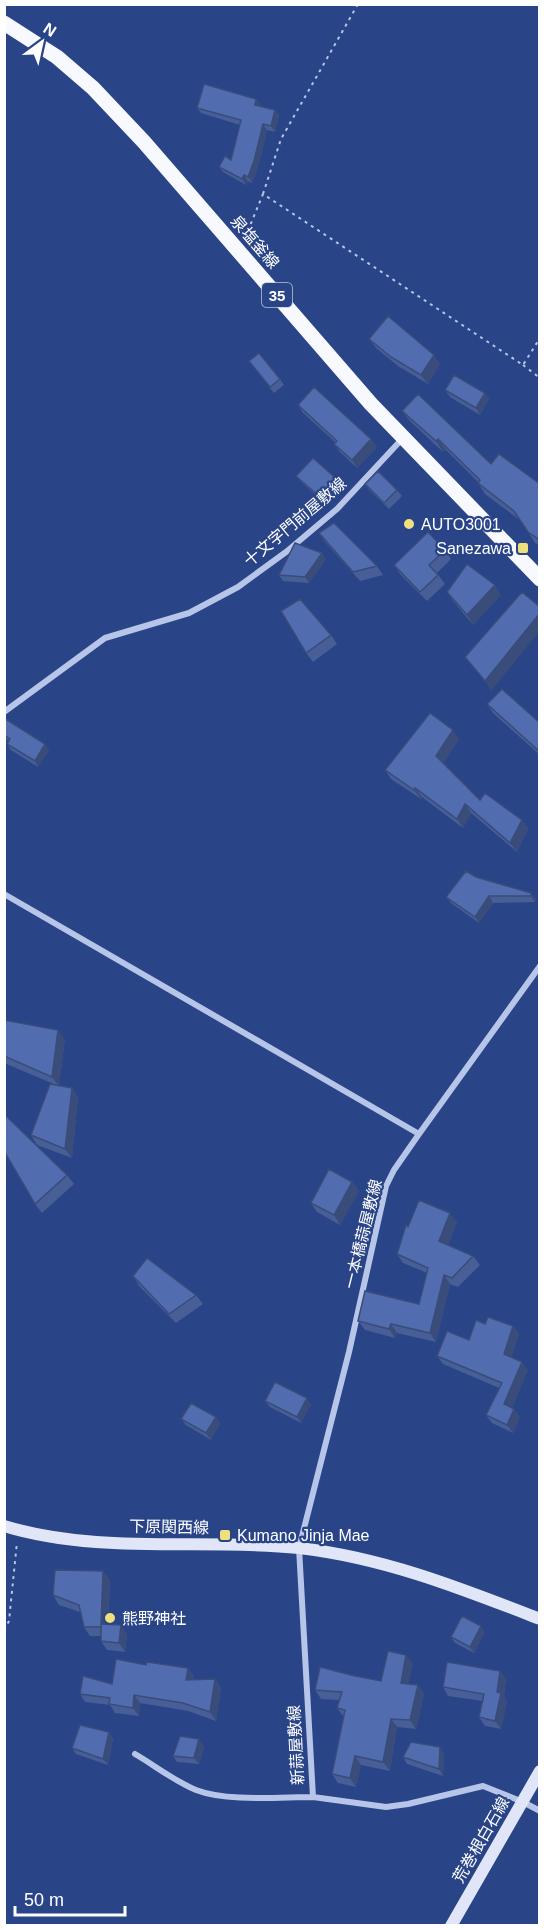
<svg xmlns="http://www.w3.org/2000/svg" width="544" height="1930" font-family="Helvetica,'Noto Sans JP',sans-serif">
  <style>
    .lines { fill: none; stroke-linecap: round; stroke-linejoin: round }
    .path { stroke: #b6c5e8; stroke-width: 2; stroke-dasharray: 3 4.5; stroke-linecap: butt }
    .street { stroke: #b6c5e8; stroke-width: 6 }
    .secondary { stroke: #e0e6f7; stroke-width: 12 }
    .primary { stroke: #f8f9fe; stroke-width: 15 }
    .wall { fill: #475e96 }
    .shaded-wall { fill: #394c7a }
    .building { fill: #526daf; stroke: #394c7a; stroke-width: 1.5 }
    .poi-dot { fill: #efe07d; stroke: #294487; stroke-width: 2 }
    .labels { text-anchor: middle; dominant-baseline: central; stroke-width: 4.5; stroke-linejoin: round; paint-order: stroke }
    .shield { fill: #294487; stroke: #bfc7db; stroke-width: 1.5 }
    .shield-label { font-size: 15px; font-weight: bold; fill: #fff }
    .street-label { font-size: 16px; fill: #fff; stroke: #294487 }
    .poi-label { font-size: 16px; fill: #fff; stroke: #294487; text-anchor: start }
  </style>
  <rect width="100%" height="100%" fill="#294487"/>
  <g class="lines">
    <path class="path" d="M263,194l18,-55 77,-135
      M245,238l18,-44 260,171 17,-27
      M523,365l17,13
      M4,1630l5,-9 8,-79"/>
    <path class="street" d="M4,712l101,-74 84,-25 49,-26 48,-35 51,-43 66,-71
      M4,894l415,240
      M540,966l-121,168 -25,36 -8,16 -37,166 -50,196 14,249 73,10 22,-3 75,-18 40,16 17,9
      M135,1754c19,11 41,28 61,36 31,12 83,7 117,7"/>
    <path class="secondary" d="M4,1526c96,29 198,12 295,22 86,10 161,40 241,71
      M451,1926l89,-155"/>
    <path class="primary" d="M4,23l53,34 36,31 51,54 227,262 169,175"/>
  </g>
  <path class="wall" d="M256,99l4,5v2l15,4 4,5 -4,17 -8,-2 -9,37 -6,16 -4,-2 -2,4 -23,-13 -4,-5 12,-7 9,-35 -39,-12 -4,-5z
    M369,339l71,25 -12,20 -30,-18 -22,-18z
    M249,361l31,18 4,6 -10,8z
    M445,390l40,3 4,6 -9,16 -30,-18z
    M298,405l79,42 -20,21 -17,-16 -6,-8 1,-2 -32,-29z
    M402,411l89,53 49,20v62l-5,-3 -14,-22 -36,-27 -7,-11v-1l-32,-32 -3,2 -33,-31z
    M296,476l43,5 4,6 -16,18 -26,-23z
    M365,484l32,6 5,6 -13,13 -20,-19z
    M319,533l58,33 6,9 -23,6 -35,-39z
    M445,550l6,9 -14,14 8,11 -18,17 -27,-27 -6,-9z
    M326,559l-17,24 -26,-2 -4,-6z
    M447,592l54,3 -28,30 -20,-24z
    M331,635l6,9 -24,18 -7,-9z
    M487,704l53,19v32l-47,-42z
    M4,718l45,32 -11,17 -27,-17 -4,-6 2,-3 -5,-3z
    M459,739l-16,25 37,36 42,20 6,9 -11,23 -46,-39 -8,15 -41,-31 -1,2 -30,-20 -6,-9z
    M476,877l55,16 5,6 -1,3 -42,1 -14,20 -28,-20 -5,-6z
    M4,1020l61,19 -6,46 13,3 6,9 -6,61 -35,-13 -6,-10 25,-50 -52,-22z
    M67,1175l7,9 -32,29 -7,-9z
    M352,1182l7,9 -19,34 -23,-13 -6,-9z
    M457,1222l-9,23 25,11 7,9 -22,22 -8,-3 -14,58 -39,-9 -2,5 -30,-8 -7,-9 61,-17 8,-31 -24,-10 -6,-9 11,-27z
    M133,1276l63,19 7,9 -27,19 -37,-37z
    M485,1324l28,2 6,8 -8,23 17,13 -16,38 2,1 6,9 -7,15 -21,-10 -6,-8 13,-27 -56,-24 -6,-8 32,-16z
    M265,1401l46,3 -10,19 -31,-16z
    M216,1417l4,6 -9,17 -25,-15 -5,-6z
    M110,1580l-2,45 19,9 -2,18 -18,-2 -6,-9v-5h-11l-6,-9 -4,-15 -21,-7 -6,-10z
    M485,1632l-11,21 -19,-10 -4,-6z
    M413,1663l-5,21 10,1 6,9 -8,35 -19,-2 -7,44 -29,-6 -5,22 -18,-4 -6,-9 12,-57 -7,-9 2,-8 -18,-1 -6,-9 40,-14 26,5z
    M500,1671l6,8 -2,17 3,5 -6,28 -16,-3 -6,-9 3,-16 -34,-5 -5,-9z
    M194,1676l-1,3h22l6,9 -5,33 -28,-10 -48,-8 -1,13 -24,-3 -5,-8 -25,-3 -5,-8 32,-10z
    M109,1732l4,6 -5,27 -32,-11 -4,-6z
    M204,1746l-5,18 -22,-2 -4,-6z
    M444,1753l-1,23 -36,-12 -4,-7z"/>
  <path class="shaded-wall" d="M256,99l4,5 -1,6 -4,-5z
    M275,110l4,5 -4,17 -4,-6z
    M263,124l4,6 -9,37 -6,16 -4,-6z
    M244,175l4,6 -2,4 -4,-6z
    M434,355l6,9 -12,20 -7,-9z
    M485,393l4,6 -9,16 -4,-7z
    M371,439l6,8 -20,21 -5,-8z
    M438,439l8,11 -3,2 -7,-11z
    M339,481l4,6 -16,18 -5,-6z
    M322,553l4,6 -17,24 -4,-6z
    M495,585l6,10 -28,30 -6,-10z
    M540,613v18l-49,60 -6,-10z
    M453,730l6,9 -17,27 -6,-10z
    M45,744l4,6 -11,17 -3,-6z
    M415,788l7,9 -1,2 -7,-9z
    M465,804l6,9 -8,15 -6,-9z
    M522,820l6,9 -11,23 -7,-9z
    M531,893l5,6 -1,3 -4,-6z
    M489,896l4,7 -14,20 -4,-6z
    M58,1030l7,9 -6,47 -7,-9z
    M72,1088l6,9 -6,61 -7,-9z
    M352,1182l7,9 -19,34 -6,-10z
    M450,1213l7,9 -11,28 -7,-9z
    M444,1275l6,9 -14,58 -6,-9z
    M391,1324l6,9 -2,5 -6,-9z
    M513,1326l6,8 -9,29 -6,-9z
    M522,1362l6,8 -18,43 -6,-9z
    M307,1398l4,6 -10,19 -4,-6z
    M514,1409l6,9 -7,15 -6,-8z
    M216,1417l4,6 -9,17 -5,-7z
    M103,1571l7,9 -3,56 -6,-9z
    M121,1625l6,9 -2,18 -6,-9z
    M481,1626l4,6 -11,21 -4,-6z
    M406,1655l7,8 -6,29 -6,-9z
    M188,1668l6,8 -2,12 -6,-8z
    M500,1671l6,8 -2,17 3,5 -6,28 -6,-8 2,-29z
    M215,1679l6,9 -5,33 -6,-9z
    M418,1685l6,9 -8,35 -6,-9z
    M134,1695l6,8 -1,13 -6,-8z
    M391,1719l6,8 -7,44 -7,-9z
    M109,1732l4,6 -5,27 -5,-6z
    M199,1739l5,7 -5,18 -5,-6z
    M440,1747l4,6 -1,23 -4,-7z
    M355,1756l6,9 -5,22 -6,-9z"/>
  <path class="building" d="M204,84l52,15 -1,6 20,5 -4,16 -8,-2 -9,37 -6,16 -4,-2 -2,4 -23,-12 6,-11 6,4 10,-40 -44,-12z
    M388,316l46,39 -13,20 -30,-18 -22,-18z
    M259,353l21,26 -10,8 -21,-26z
    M454,375l31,18 -9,15 -31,-18z
    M314,387l57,52 -19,21 -18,-16 3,-3 -39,-36z
    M418,394l73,70 8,-10 41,30v56l-12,-8 -14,-21 -36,-28 2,-3 -42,-41 -2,2 -34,-30z
    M313,458l26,23 -17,18 -26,-23z
    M378,471l19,19 -13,13 -19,-19z
    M334,523l43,43 -24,6 -34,-39z
    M428,532l17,18 -16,15 9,10 -18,17 -26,-27z
    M295,543l27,10 -17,24 -26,-2z
    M467,564l28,21 -28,30 -20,-23z
    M522,592l18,15v6l-55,68 -20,-24z
    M300,599l31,36 -25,18 -25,-42z
    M502,689l38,34v29l-53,-48z
    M430,713l23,17 -17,26 44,44 5,-7 37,27 -12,23 -45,-39 -8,15 -42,-31 -1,2 -29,-20z
    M4,718l41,26 -10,17 -28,-17 3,-5 -6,-4z
    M466,871l10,6 55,16v3h-42l-14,21 -29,-20z
    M4,1020l54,10 -6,47 -48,-21z
    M50,1084l22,4 -7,61 -34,-14z
    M4,1114l63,61 -32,29 -31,-53z
    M329,1169l23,13 -18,33 -23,-12z
    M419,1200l31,13 -11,28 34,15 -21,22 -8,-3 -14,58 -39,-9 -2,5 -31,-8 7,-30 54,13 9,-36 -31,-14 9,-29 2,2z
    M147,1258l49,37 -27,19 -36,-38z
    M488,1317l25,9 -9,28 18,8 -18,42 10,5 -7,16 -21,-10 16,-32 -65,-27 10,-25 22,9 7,-20 9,4z
    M275,1382l32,16 -10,19 -32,-16z
    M191,1403l25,14 -10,16 -25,-14z
    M55,1570l48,1 -2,56h-17l-5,-22 -26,-10z
    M462,1616l19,10 -11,21 -19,-10z
    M101,1624l20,1 -2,18 -18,-2z
    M388,1651l18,4 -5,28 17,2 -8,35 -19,-1 -8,43 -28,-6 -5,22 -18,-4 13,-64 -8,-2 5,-16 -27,-2 5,-23 35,9 26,5z
    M116,1659l30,6 1,-3 41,6 -2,12 29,-1 -5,33 -27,-9 -49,-8 -1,13 -24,-4 1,-6 -30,-4 3,-18 29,8z
    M447,1662l53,9 -3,21 4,1 -6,28 -16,-4 5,-23 -41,-7z
    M80,1725l29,7 -6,27 -31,-11z
    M180,1736l19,3 -5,19 -21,-2z
    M411,1742l29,5 -1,22 -36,-12z"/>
  <g class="poi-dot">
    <circle cx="409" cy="524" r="6"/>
    <rect x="517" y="542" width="12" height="12" rx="3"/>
    <rect x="219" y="1529" width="12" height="12" rx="3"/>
    <circle cx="110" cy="1618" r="6"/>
  </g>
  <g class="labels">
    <rect class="shield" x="262" y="283" width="30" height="24" rx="4.5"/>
    <g class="shield-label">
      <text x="277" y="295">35</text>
    </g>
    <g class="street-label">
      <text transform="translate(255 242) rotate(49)">泉塩釜線</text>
      <text transform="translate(295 522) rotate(-40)">十文字門前屋敷線</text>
      <text transform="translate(363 1234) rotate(-76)">一本橋蒜屋敷線</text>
      <text transform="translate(169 1527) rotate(1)">下原関西線</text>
      <text transform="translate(296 1745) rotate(-93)">新蒜屋敷線</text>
      <text transform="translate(481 1840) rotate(-60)">荒巻根白石線</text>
    </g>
    <g class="poi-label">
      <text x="421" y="524">AUTO3001</text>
      <text x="511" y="548" text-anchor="end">Sanezawa</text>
      <text x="237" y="1535">Kumano Jinja Mae</text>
      <text x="122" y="1618">熊野神社</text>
    </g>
  </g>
  <rect width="544" height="1930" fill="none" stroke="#ffffff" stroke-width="12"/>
  <g transform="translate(42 42) rotate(33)" stroke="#294487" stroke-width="4.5" paint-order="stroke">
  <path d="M0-4.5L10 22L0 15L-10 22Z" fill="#ffffff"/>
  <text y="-9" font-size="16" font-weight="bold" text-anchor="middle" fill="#ffffff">N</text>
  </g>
  <path d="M15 1906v9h110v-9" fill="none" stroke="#ffffff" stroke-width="3"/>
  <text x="24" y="1906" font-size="18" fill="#ffffff" stroke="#294487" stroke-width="4.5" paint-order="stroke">50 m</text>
</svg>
